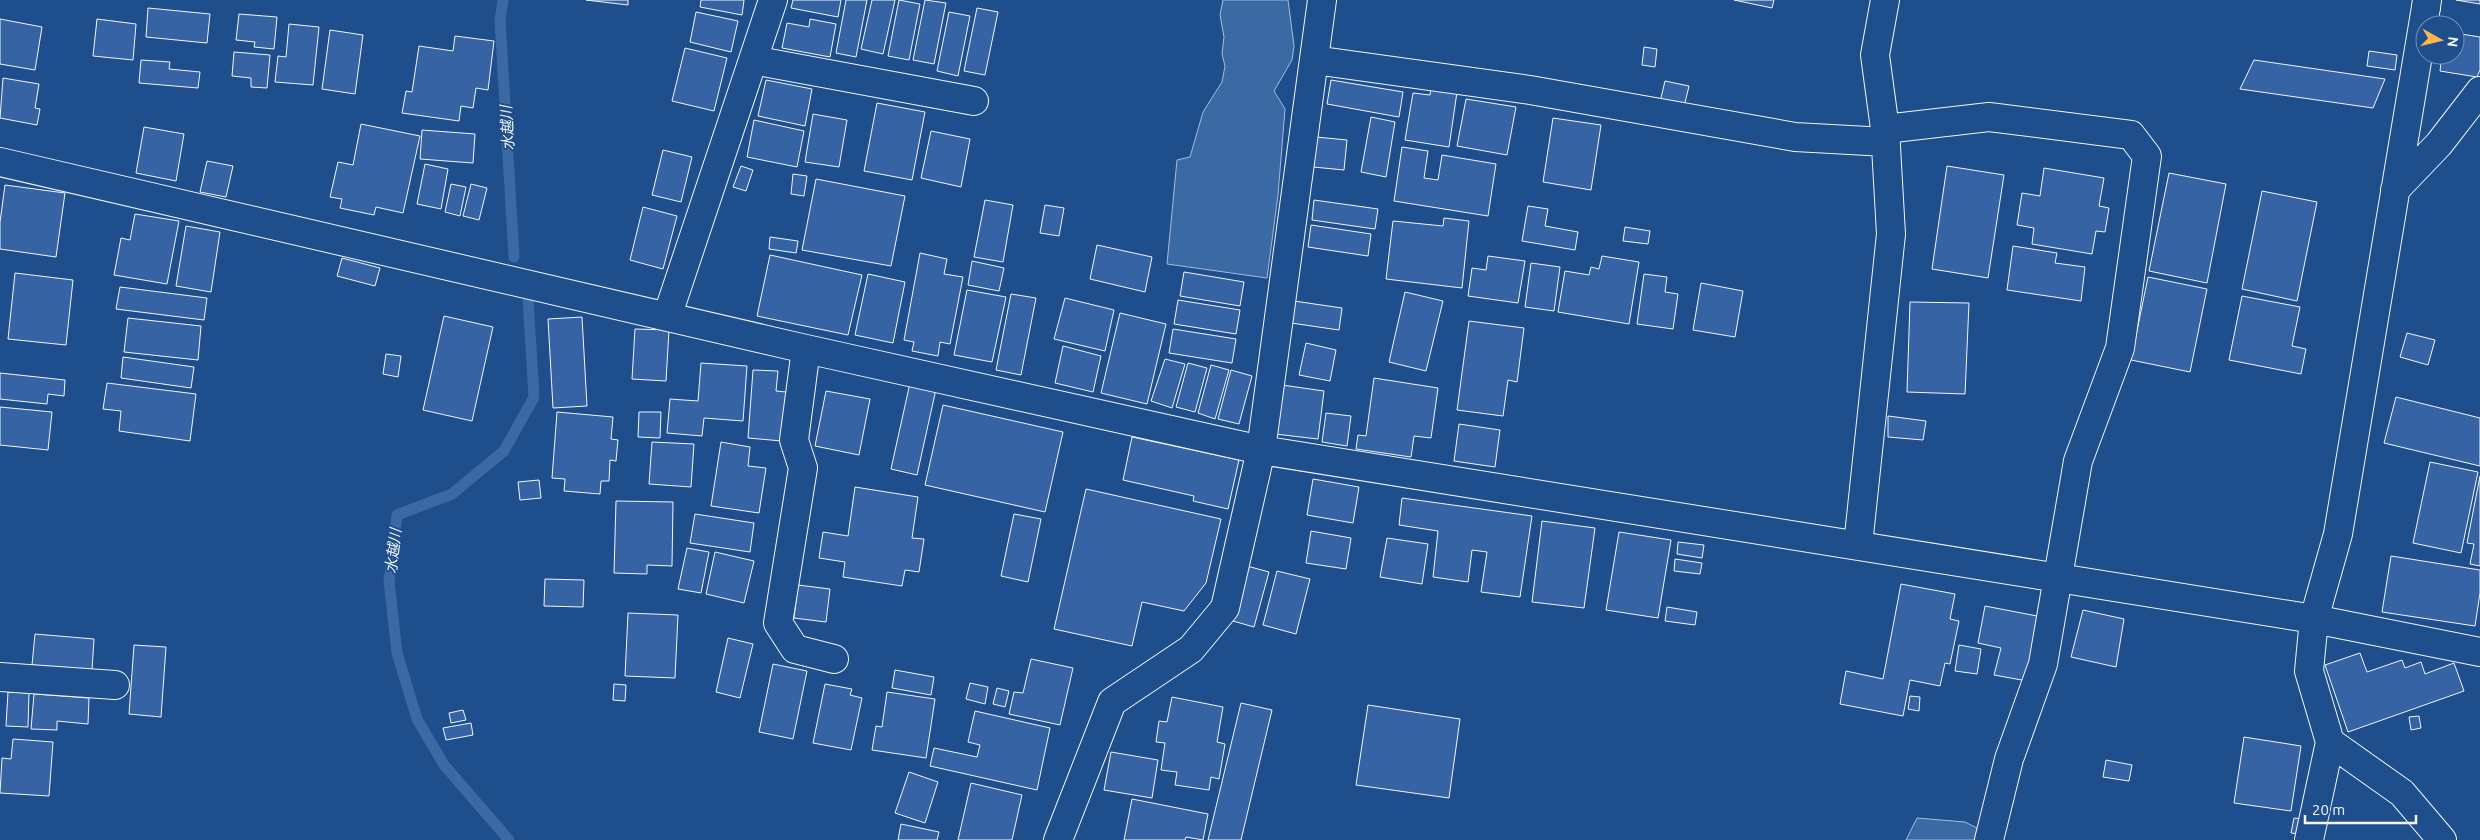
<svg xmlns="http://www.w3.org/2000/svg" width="2480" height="840" font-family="Ubuntu,'Noto Sans JP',sans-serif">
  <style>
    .water { fill: #3b69a3; stroke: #a8bbd7 }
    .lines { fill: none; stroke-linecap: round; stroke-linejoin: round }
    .stream { stroke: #3b69a3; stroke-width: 11 }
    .building { fill: #3563a3; stroke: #f2f6ff }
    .minor-casing { stroke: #f2f6ff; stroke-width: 30 }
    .tertiary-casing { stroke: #f2f6ff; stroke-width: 30 }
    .minor { stroke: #1f4e8c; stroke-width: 28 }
    .tertiary { stroke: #1f4e8c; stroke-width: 28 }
    .labels { text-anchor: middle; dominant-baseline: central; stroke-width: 4; stroke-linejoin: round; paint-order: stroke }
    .water-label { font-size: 15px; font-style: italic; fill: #f2f6ff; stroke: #1f4e8c }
  </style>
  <rect width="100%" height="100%" fill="#1f4e8c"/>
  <path class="water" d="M1223,0h65l6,46 -2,14 -18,31 11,18 -7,86 -11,83 -100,-14 10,-104 13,-3 13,-45 19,-30 3,-16 -3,-12 2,-17 -4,-22z
    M1917,818l48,4 12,6 -2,12h-69z"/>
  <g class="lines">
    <path class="stream" d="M503,0l-3,20 14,237
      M509,840l-65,-75 -27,-46 -20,-66 -8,-72 8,-66 55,-21 52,-43 30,-54 -6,-99"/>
  </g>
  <path class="building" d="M586,0h42v5z
    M701,0h43l-2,15 -42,-8z
    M793,0h48l-3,17 -47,-9z
    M846,0h21l-11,57 -20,-4z
    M872,0h23l-12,54 -22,-5z
    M899,0l21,4 -11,56 -21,-4z
    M925,0l21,3 -12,61 -21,-4z
    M1734,0h40l-2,8z
    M2456,0h24v4z
    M148,8l62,6 -3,29 -61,-6z
    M977,8l21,4 -13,63 -21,-4z
    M696,12l42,9 -7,31 -41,-10z
    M949,12l21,4 -12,60 -21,-5z
    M239,14l38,3 -3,32 -20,-2 1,-5 -19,-2z
    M0,19l42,8 -7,43 -35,-6z
    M97,19l39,5 -3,36 -40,-4z
    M810,19l26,5 -6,33 -48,-9 5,-25 22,4z
    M289,24l30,3 -6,58 -38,-3 3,-26 8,1z
    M330,30l33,5 -8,59 -33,-5z
    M2455,33l25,4v33l-3,7 -37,-6 2,-16h13z
    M455,36l39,5 -6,49 -12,-2 -3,20 -12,-2 -2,15 -57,-8 4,-22 6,1 7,-46 34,5z
    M1644,47l13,2 -2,18 -13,-2z
    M685,48l42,10 -13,53 -42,-10z
    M2369,51l28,4 -2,15 -28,-4z
    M234,52l36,3 -3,33 -16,-1v-9l-19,-2z
    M141,60l29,2 -1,7 31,3 -2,16 -59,-5z
    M2254,60l131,19 -12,29 -133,-19z
    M3,78l36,6 -4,24 5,1 -3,16 -37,-7z
    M766,80l46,9 -7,37 -47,-10z
    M1331,80l72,12 -4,25 -72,-13z
    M1665,81l24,5 -6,25 -24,-5z
    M1431,88l26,4 -8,55 -44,-7 8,-47 17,2z
    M1466,99l50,8 -9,48 -50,-9z
    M877,103l48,9 -13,68 -48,-9z
    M813,114l34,6 -8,47 -34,-5z
    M1371,117l24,5 -9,55 -25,-5z
    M1553,118l48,7 -10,65 -48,-8z
    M754,120l50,11 -7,36 -50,-10z
    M361,124l59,12 -17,77 -27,-6 -2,8 -34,-7 2,-9 -12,-2 8,-35 15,3z
    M144,127l40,7 -8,47 -40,-8z
    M422,130l53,4 -2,29 -53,-4z
    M931,131l39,8 -9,48 -40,-9z
    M1316,137l31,3 -3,30 -31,-3z
    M1402,147l26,4 -4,27 14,2 4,-25 54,9 -8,52 -94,-15z
    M663,150l29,7 -11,45 -29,-7z
    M207,161l26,5 -7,31 -26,-5z
    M425,164l23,5 -7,40 -24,-5z
    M741,166l12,4 -7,21 -13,-4z
    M1947,166l57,9 -16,103 -56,-9z
    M2044,168l60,10 -5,28 10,2 -4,24 -9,-1 -4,23 -60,-10 2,-16 -17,-3 5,-32 18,3z
    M2169,173l57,11 -19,99 -58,-12z
    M793,174l14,2 -3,20 -13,-2z
    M816,179l89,17 -14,70 -89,-16z
    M451,184l15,3 -6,29 -15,-4z
    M471,184l16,4 -8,32 -16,-4z
    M5,185l60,8 -9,64 -56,-8v-27z
    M2262,191l55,11 -20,99 -55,-12z
    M985,200l28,5 -10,57 -29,-5z
    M1314,200l64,9 -3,20 -63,-9z
    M1045,205l19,3 -5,28 -19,-3z
    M1528,206l20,3 -3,17 33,6 -3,18 -53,-9z
    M643,207l34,9 -14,53 -33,-9z
    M135,214l44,7 -12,63 -53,-9 7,-37 9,2z
    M1444,218l25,3 -7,67 -76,-9 7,-58 50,5z
    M1311,225l60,9 -3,22 -60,-9z
    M186,226l34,6 -9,60 -35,-6z
    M1625,227l25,4 -2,13 -25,-3z
    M770,237l28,4 -2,12 -27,-4z
    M1097,245l55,12 -7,35 -55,-13z
    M2013,246l44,7 -2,10 30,4 -4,34 -74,-11z
    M920,253l27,6 -3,15 19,3 -13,67 -10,-2 -2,14 -26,-5 2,-9 -10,-2z
    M770,255l92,20 -14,60 -91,-19z
    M1488,256l37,5 -7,42 -50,-7 4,-28 14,2z
    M1602,256l37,6 -10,62 -71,-12 7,-41 24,4 2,-8 8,2z
    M342,258l38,10 -5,18 -38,-10z
    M972,261l32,7 -5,23 -31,-6z
    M1531,263l29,4 -6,44 -29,-4z
    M1184,272l60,10 -4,24 -60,-10z
    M15,273l58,7 -7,65 -58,-6z
    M868,274l37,8 -12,61 -38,-8z
    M1644,274l23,3 -2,15 13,2 -5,35 -36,-5z
    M2148,277l59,12 -17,83 -59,-12z
    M1701,283l42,8 -8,46 -42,-7z
    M120,287l87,11 -3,22 -88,-11z
    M967,290l39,7 -14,65 -38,-7z
    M1405,292l38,9 -17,70 -37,-9z
    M1011,294l25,4 -15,77 -25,-5z
    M2242,296l58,11 -8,39 14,3 -5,25 -72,-14z
    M1065,298l49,12 -9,41 -51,-12z
    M1178,300l62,10 -4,24 -62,-10z
    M1294,301l48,7 -3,22 -48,-7z
    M1910,302l59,1 -4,91 -58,-2z
    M1120,313l46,11 -19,80 -46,-11z
    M444,316l49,11 -21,94 -49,-11z
    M582,317l5,89 -34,2 -5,-89z
    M128,318l73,8 -3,34 -74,-8z
    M1469,321l55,7 -7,54 -9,-2 -5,36 -46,-6z
    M635,329l34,1 -3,51 -34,-2z
    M1173,329l63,10 -4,24 -63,-10z
    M2407,333l28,7 -7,25 -28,-8z
    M1306,343l30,7 -6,31 -31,-6z
    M1063,346l38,10 -8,36 -38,-9z
    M386,354l15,2 -3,21 -15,-3z
    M123,357l71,10 -3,21 -70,-10z
    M1165,359l20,5 -13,44 -21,-7z
    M701,363l46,3 -4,55 -39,-3 -2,18 -35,-3 3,-34 28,2z
    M1188,363l19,5 -12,44 -19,-5z
    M1211,365l18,5 -14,49 -17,-6z
    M753,370l25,1 -2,20 10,1 -4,49 -34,-3z
    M1231,370l21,6 -13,48 -21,-5z
    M0,373l65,7 -1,16 -16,-2 -1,10 -47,-5z
    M1374,378l64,10 -7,50 -17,-2 -3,21 -55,-8 2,-14 8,1z
    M107,383l89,11 -6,47 -71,-10 2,-20 -18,-2z
    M910,383l26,6 -19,86 -26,-6z
    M1282,385l42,6 -6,48 -43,-5z
    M826,391l44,8 -11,56 -44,-9z
    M2396,397l84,21v48l-96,-23z
    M943,405l120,27 -18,80 -120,-27z
    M0,407l52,5 -4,38 -48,-5z
    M557,412l56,5 -2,22 7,1 -2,21 -6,-1 -1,21h-8l-1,13 -36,-3 1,-12 -13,-1z
    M639,412h22l-1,26 -22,-1z
    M1326,413l25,3 -4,30 -25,-4z
    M1888,416l38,5 -3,19 -35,-3z
    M1459,424l41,6 -5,37 -41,-6z
    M1132,437l107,23 -11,49 -35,-8 1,-5 -71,-16z
    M652,442l42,2 -3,43 -42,-3z
    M721,442l29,5 -2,19 18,2 -7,45 -48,-7z
    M2430,462l48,10 -17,81 -48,-10z
    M2480,476v90l-10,-2 4,-20 -7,-1z
    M1313,479l46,8 -6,36 -46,-8z
    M539,480l2,18 -21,2 -2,-18z
    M855,487l63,10 -6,41 12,1 -5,33 -14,-2 -3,16 -59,-9 2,-15 -26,-4 4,-26 25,4z
    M1086,489l135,30 -15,64 -22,28 -42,-9 -10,44 -78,-17z
    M1402,498l130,18 -12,81 -39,-5 6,-40 -15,-2 -4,32 -35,-5 5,-46 -39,-6z
    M616,501l57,1 -1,64 -25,-1v9l-33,-1z
    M695,514l59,9 -4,29 -60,-9z
    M1014,514l27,5 -13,63 -27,-6z
    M1542,521l53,7 -11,80 -52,-6z
    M1311,531l40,7 -5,31 -40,-6z
    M1619,532l52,8 -13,78 -52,-8z
    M1387,538l41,6 -6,40 -42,-7z
    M1678,542l26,3 -2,13 -25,-4z
    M687,548l22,4 -8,41 -23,-4z
    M715,552l39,9 -10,42 -38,-9z
    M2391,556l89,14v23l-5,33 -93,-14z
    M1675,559l27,4 -2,11 -26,-3z
    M1247,566l22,6 -15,55 -21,-6z
    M1277,571l33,8 -14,55 -33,-9z
    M545,579l39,1 -1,27 -39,-1z
    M1901,584l54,10 -5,25 9,2 -9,43 -5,-1 -5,23 -30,-6 -7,36 -63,-12 6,-33 37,8z
    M798,585l32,4 -4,33 -32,-4z
    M1985,606l52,10 -10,65 -33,-6 7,-27 -23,-5z
    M1667,607l30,5 -2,13 -30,-4z
    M2083,610l41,9 -8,48 -45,-10z
    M628,613l50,2 -3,63 -50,-2z
    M35,634l59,5 -2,31 -60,-5z
    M728,638l25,6 -13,54 -24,-6z
    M134,645l32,2 -5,70 -32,-3z
    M1959,645l22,4 -4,25 -22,-3z
    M2360,653l7,19 35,-12 3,8 16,-6 4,12 29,-11 10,28 -116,41 -23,-67z
    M1031,659l42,9 -13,57 -51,-11 5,-22 9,1z
    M773,664l34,7 -14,68 -34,-7z
    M895,670l39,7 -3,18 -39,-7z
    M970,683l18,4 -3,17 -19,-5z
    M614,684l12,1 -1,16 -12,-1z
    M825,684l27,5 -2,6 12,3 -11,52 -38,-7z
    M997,688l12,3 -4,16 -12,-3z
    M8,692l21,1 -1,34 -22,-1z
    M887,692l48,7 -9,59 -54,-8 4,-24 6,1z
    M34,694l55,4 -1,26 -31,-3v9l-26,-1z
    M1910,696l10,1 -1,14 -11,-2z
    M1172,697l51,10 -6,35 8,2 -6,35 -8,-2 -2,13 -34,-5 2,-13 -16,-2 4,-27 -9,-1 3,-21 8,1z
    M1241,703l31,7 -31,130h-33z
    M1368,705l92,14 -11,79 -93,-13z
    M463,710l3,10 -15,3 -2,-10z
    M975,711l75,17 -13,62 -107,-24 4,-18 43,9 3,-12 -12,-3z
    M2419,716l2,12 -10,2 -2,-13z
    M471,723l2,12 -27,5 -3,-12z
    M2244,737l57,9 -10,65 -57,-8z
    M13,739l40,3 -4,54 -49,-3 2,-35 9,1z
    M1111,752l47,8 -6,38 -48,-8z
    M2106,760l26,5 -3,16 -26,-4z
    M909,772l29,10 -13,41 -30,-10z
    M971,783l51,12 -10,45h-54z
    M1132,799l76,15 -5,26 -17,-3 -1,3h-61z
    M2294,818l9,1 -3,15 -9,-1z
    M901,824l38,8 -2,8h-39z"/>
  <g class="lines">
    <g class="minor-casing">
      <path id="minor" d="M2426,7l-88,527 -24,85 -5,52 21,71 72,51 40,47
        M753,60l221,41
        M1314,60l216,30 265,47 91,5
        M1885,129l104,-12 142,18 16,21 -27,192 -42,113 -35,203 -34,95 -20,81
        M0,162l806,187 455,101 1053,169 166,33
        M2395,190l44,-46 41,-53
        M667,317l106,-317
        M806,349l-12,91 9,28 -25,155 17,26 39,10
        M1858,545l33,-311 -6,-105 -10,-74 10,-55
        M0,677l115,8
        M1058,840l54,-138 79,-53 34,-41 36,-158 61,-450
        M2309,840l21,-98"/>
    </g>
    <g class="tertiary-casing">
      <path id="tertiary" d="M2426,7l1,-7"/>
    </g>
    <use href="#minor" class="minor"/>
    <use href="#tertiary" class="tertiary"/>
  </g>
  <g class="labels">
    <g class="water-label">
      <text transform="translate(507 128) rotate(-93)">水越川</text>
      <text transform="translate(393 551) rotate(-83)">水越川</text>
    </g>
  </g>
  <g transform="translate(2440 40) rotate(98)"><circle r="24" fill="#1f4e8c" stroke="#7391ba"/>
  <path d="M0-4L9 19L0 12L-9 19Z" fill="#ffb74d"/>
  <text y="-8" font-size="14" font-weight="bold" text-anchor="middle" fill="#f2f6ff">N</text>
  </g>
  <path d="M2305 815v8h111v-8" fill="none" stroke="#f2f6ff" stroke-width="2.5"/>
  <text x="2312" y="815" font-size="15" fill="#f2f6ff" stroke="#1f4e8c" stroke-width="4" paint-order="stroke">20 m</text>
</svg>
